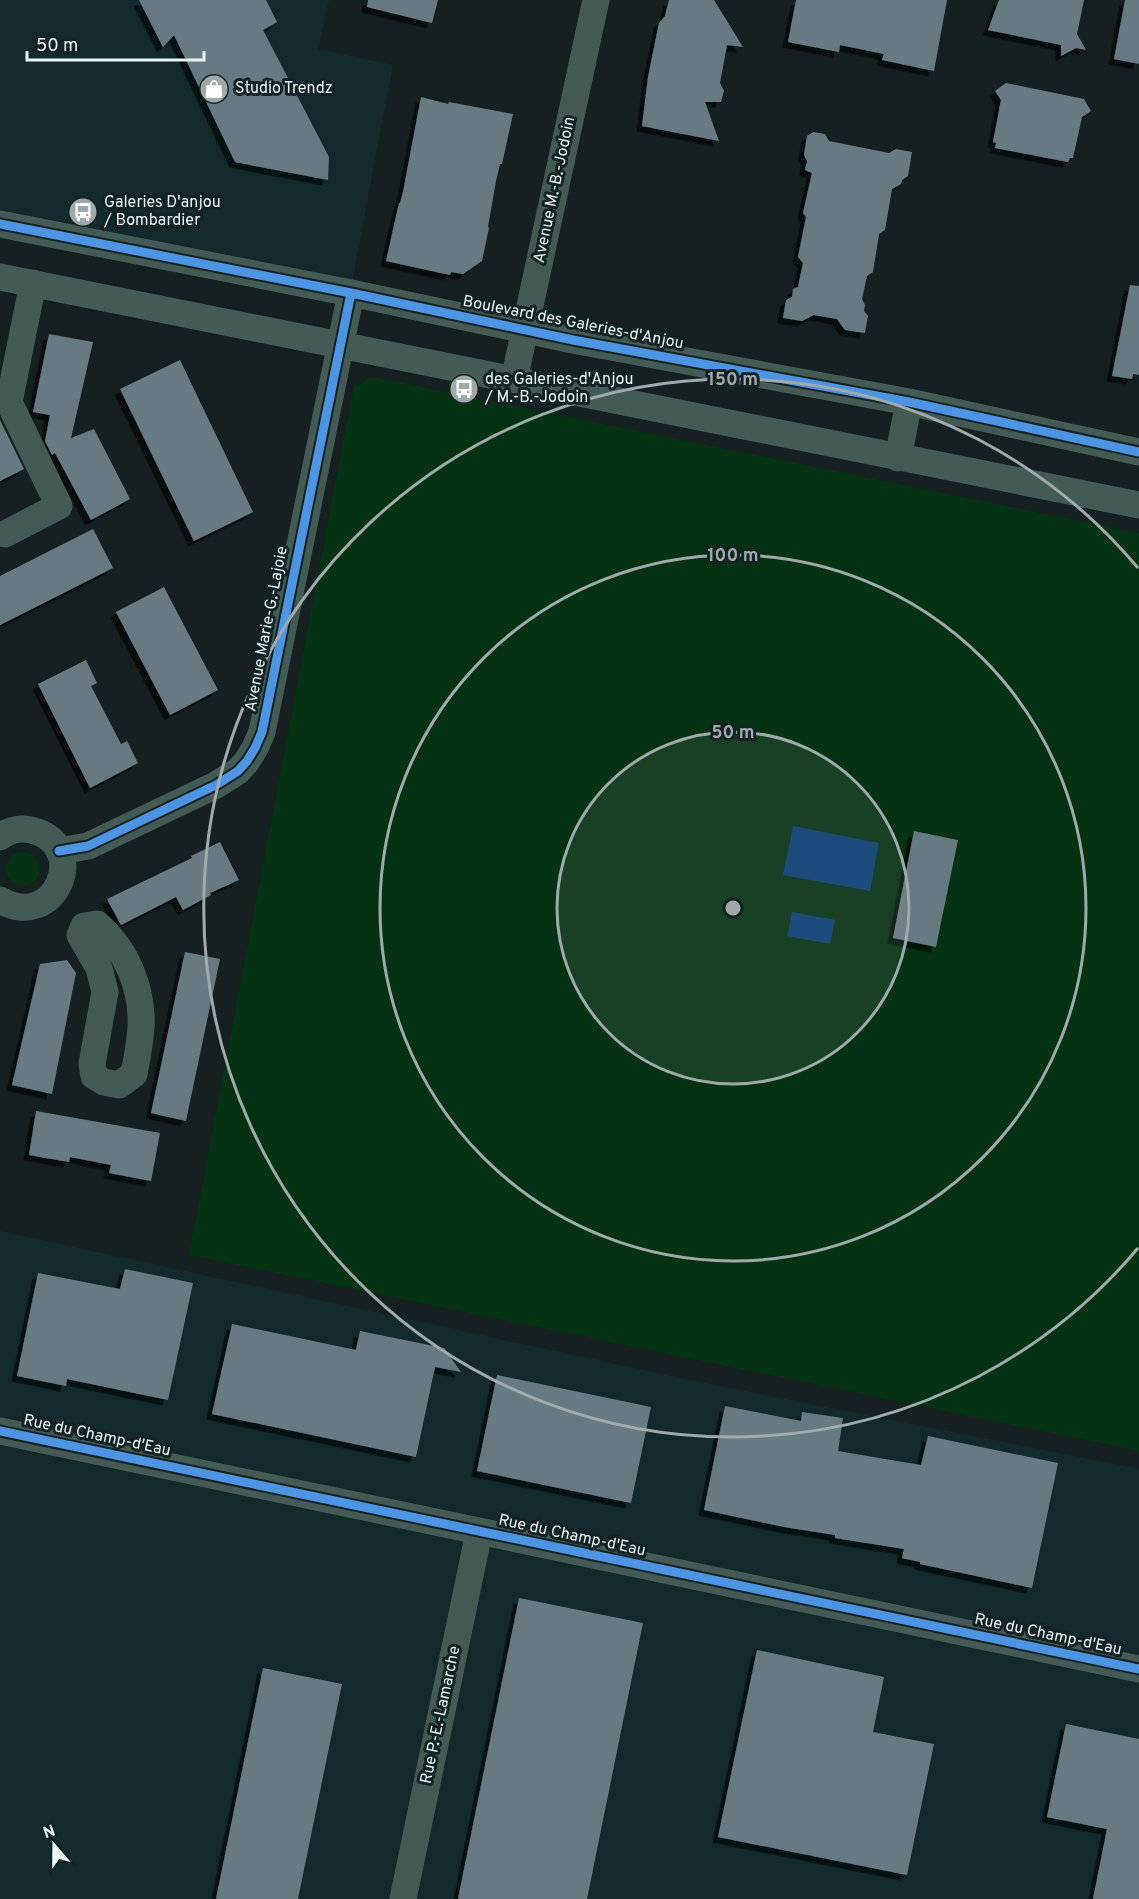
<svg xmlns="http://www.w3.org/2000/svg" width="1139" height="1899" font-family="Overpass,sans-serif">
  <style>
    .built { fill: #122a2b }
    .green { fill: #043213 }
    .water { fill: #0b3f76 }
    .building { fill: #677a81; filter: url(#shadow) }
    .lines { fill: none; stroke-linecap: round; stroke-linejoin: round }
    .minor { stroke: #445a55; stroke-width: 27 }
    .cycleway-casing { stroke: #132324; stroke-width: 13 }
    .cycleway { stroke: #4d94e3; stroke-width: 9 }
    .ring { fill: none; stroke: #a1aaab; stroke-width: 3 }
    .labels { text-anchor: middle; dominant-baseline: central; stroke-width: 6; stroke-linejoin: round; paint-order: stroke }
    .poi-label { font-size: 16px; fill: #ebf5f6; stroke: #132324; text-anchor: start }
    .street-label { font-size: 16px; fill: #ebf5f6; stroke: #132324 }
    .centre { fill: #a1aaab; stroke: #132324; stroke-width: 3 }
    .ring-label { font-size: 18px; text-anchor: middle; font-weight: bold; fill: #a1aaab; stroke: #132324; stroke-width: 6; stroke-linejoin: round; paint-order: stroke }
  </style>
  <defs>
    <filter id="shadow"><feDropShadow dx="-5.5" dy="5.5" stdDeviation="0" flood-color="#0009"/></filter>
  </defs>
  <rect width="100%" height="100%" fill="#172020"/>
  <path class="built" d="M0,0h329l-11,49 75,16 -38,201 -4,27 -351,-69z
    M0,1231l690,149 449,89v430h-1139z"/>
  <path class="green" d="M373,377l766,156v918l-950,-196 165,-870h5l8,-7z
    M6 869a17 17 0 1 1 34 0a17 17 0 1 1-34 0Z"/>
  <path class="water" d="M793,826l86,17 -9,48 -87,-16z
    M792,912l43,8 -5,24 -43,-8z"/>
  <path class="building" d="M139,0h127l11,22 -14,8 66,127 -1,23 -93,-18 -61,-127 -11,12z
    M368,0h70l-6,23 -65,-16z
    M669,0h45l29,47 -16,-2 -7,38 4,8 -3,11h-16l14,39 -77,-15 6,-49 11,-54 6,-7z
    M796,0h151l-13,71 -52,-11 2,-6 -44,-9 -1,7 -51,-10z
    M999,0h85l-7,34 9,16 -10,-2 -15,8v-11l-73,-15z
    M1125,0h14v64l-25,-5z
    M1006,83l78,16 7,12 -9,6 -9,41h-3l-2,4 -73,-14 1,-5 -3,-1 8,-42 -6,-9z
    M421,97l27,7 1,-2 64,12 -11,50h-2l-4,17 -8,46 1,1 -7,33 -19,13 -12,-2 -1,3 -64,-14 13,-58h1l3,-11z
    M813,132l12,2 4,7 60,12 7,-4 16,3 -4,24 -6,4 -1,4 -9,5 -7,41 -6,4 -6,38 -6,4 -5,23 3,6 -1,6 4,5 -3,17 -20,-3 -8,-11 -23,-4 -12,6 -19,-3 3,-18 6,-3 1,-8 5,-2 5,-24 -5,-6 8,-40 -3,-4 9,-40 -7,-3 2,-9 -3,-6 3,-19z
    M1130,285l9,1v89l-6,-1 -1,5 -20,-3z
    M49,334l44,8 -22,96 23,-9 36,70 -39,21 -36,-67 -3,2 -7,-14 5,-26 -17,-3z
    M180,360l73,152 -59,29 -74,-152z
    M0,420l24,49 -24,12z
    M93,529l20,39 -113,57v-49z
    M164,587l54,103 -48,25 -54,-103z
    M86,660l11,23 -6,3 30,58 6,-3 11,22 -48,25 -52,-104z
    M914,831l44,9 -22,107 -43,-9z
    M220,842l19,38 -29,13 1,2 -28,15 -7,-13 -55,28 -14,-26 85,-41 -1,-2z
    M185,952l35,7 -34,162 -35,-8z
    M67,960l9,13 -24,121 -40,-9 28,-121z
    M36,1111l124,22 -9,48 -42,-8 2,-8 -41,-8 -1,5 -40,-7z
    M125,1269l68,14 -25,117 -101,-21 -1,7 -49,-10 21,-103 82,16z
    M232,1324l124,26 4,-19 84,17 17,24 -26,-5 -19,90 -204,-43z
    M497,1375l154,32 -20,96 -154,-32z
    M725,1406l76,15 1,-9 41,6 -5,33 83,14 7,-29 130,27 -26,125 -112,-24v-2l-18,-4 2,-9 -69,-11v-3l-51,-8 -80,-17z
    M519,1598l124,25 -56,276h-129z
    M757,1650l127,27 -11,55 61,12 -27,131 -189,-38z
    M263,1668l79,16 -44,215h-82z
    M1066,1724l73,15v160h-46l14,-70 -60,-12z"/>
  <g class="lines">
    <path class="minor" d="M0,224l351,69 222,47 336,62 230,50
      M0,277l1139,228
      M514,380l82,-380
      M898,458l11,-56
      M5,534l54,-28 -50,-104 24,-119
      M0,837c10,-8 23,-10 35,-6 55,17 20,101 -35,69
      M59,851l29,-5 128,-61 22,-14 9,-10 8,-13 7,-16 89,-439
      M97,924c29,25 46,64 44,103 -1,16 -4,31 -7,47l-15,11 -15,-3 -10,-6 -2,-12 13,-72 -6,-24 -19,-33 4,-9z
      M0,1431l1139,238
      M403,1899l76,-367"/>
    <g class="cycleway-casing">
      <path id="cycleway" d="M0,224l351,69 222,47 336,62 230,50
        M59,851l29,-5 128,-61 22,-14 9,-10 8,-13 7,-16 89,-439
        M0,1431l1139,238"/>
    </g>
    <use href="#cycleway" class="cycleway"/>
  </g>
  <circle cx="733" cy="908" r="176" fill="#a1aaab" fill-opacity=".12"/>
  <g class="ring">
    <circle cx="733" cy="908" r="176"/>
    <circle cx="733" cy="908" r="353"/>
    <path d="M1138 1248A529 529 0 1 1 1138 568"/>
  </g>
  <defs>
    <g id="shop-disc" transform="scale(1.5)"><circle r="9.5" fill="#a1aaab" stroke="#132324"/><path d="M-5-2.5h2.3a2.7 3.5 0 0 1 5.4 0H5L5.5 6h-11ZM-1.5-2.5h3a1.5 2.3 0 0 0-3 0Z" fill="#fff"/></g>
    <g id="bus-disc" transform="scale(1.5)"><circle r="9.5" fill="#a1aaab" stroke="#132324"/><path d="M-5-6H5V4H4V6H2V4H-2V6H-4V4H-5ZM-3.5-4V0h7V-4ZM-3.5 1.2v1.5H-2V1.2ZM2 1.2v1.5H3.5V1.2Z" fill="#fff"/></g>
  </defs>
  <g fill-rule="evenodd">
    <use href="#shop-disc" x="214" y="89"/>
    <use href="#bus-disc" x="83" y="212"/>
    <use href="#bus-disc" x="464" y="389"/>
  </g>
  <g class="labels">
    <g class="poi-label">
      <text x="235" y="89">Studio Trendz</text>
      <text x="104" y="203">Galeries D'anjou<tspan x="104" dy="18">/ Bombardier</tspan></text>
      <text x="485" y="380">des Galeries-d'Anjou<tspan x="485" dy="18">/ M.-B.-Jodoin</tspan></text>
    </g>
    <g class="street-label">
      <text transform="translate(555 190) rotate(-78)">Avenue M.-B.-Jodoin</text>
      <text transform="translate(573 323) rotate(11)">Boulevard des Galeries-d'Anjou</text>
      <text transform="translate(267 629) rotate(-79)">Avenue Marie-G.-Lajoie</text>
      <text transform="translate(97 1436) rotate(12)">Rue du Champ-d'Eau</text>
      <text transform="translate(572 1536) rotate(12)">Rue du Champ-d'Eau</text>
      <text transform="translate(1048 1635) rotate(12)">Rue du Champ-d'Eau</text>
      <text transform="translate(441 1715) rotate(-78)">Rue P.-E.-Lamarche</text>
    </g>
  </g>
  <circle cx="733" cy="908" r="9" class="centre"/>
  <g class="ring-label">
    <text x="733" y="385">150 m</text>
    <text x="733" y="561">100 m</text>
    <text x="733" y="738">50 m</text>
  </g>
  <g transform="translate(54 1845) rotate(340)" stroke="#132324" stroke-width="4.5" paint-order="stroke">
  <path d="M0-4.5L10 22L0 15L-10 22Z" fill="#ebf5f6"/>
  <text y="-9" font-size="16" font-weight="bold" text-anchor="middle" fill="#ebf5f6">N</text>
  </g>
  <path d="M27 51v9h177v-9" fill="none" stroke="#ebf5f6" stroke-width="3"/>
  <text x="36" y="51" font-size="18" fill="#ebf5f6" stroke="#132324" stroke-width="4.5" paint-order="stroke">50 m</text>
</svg>
